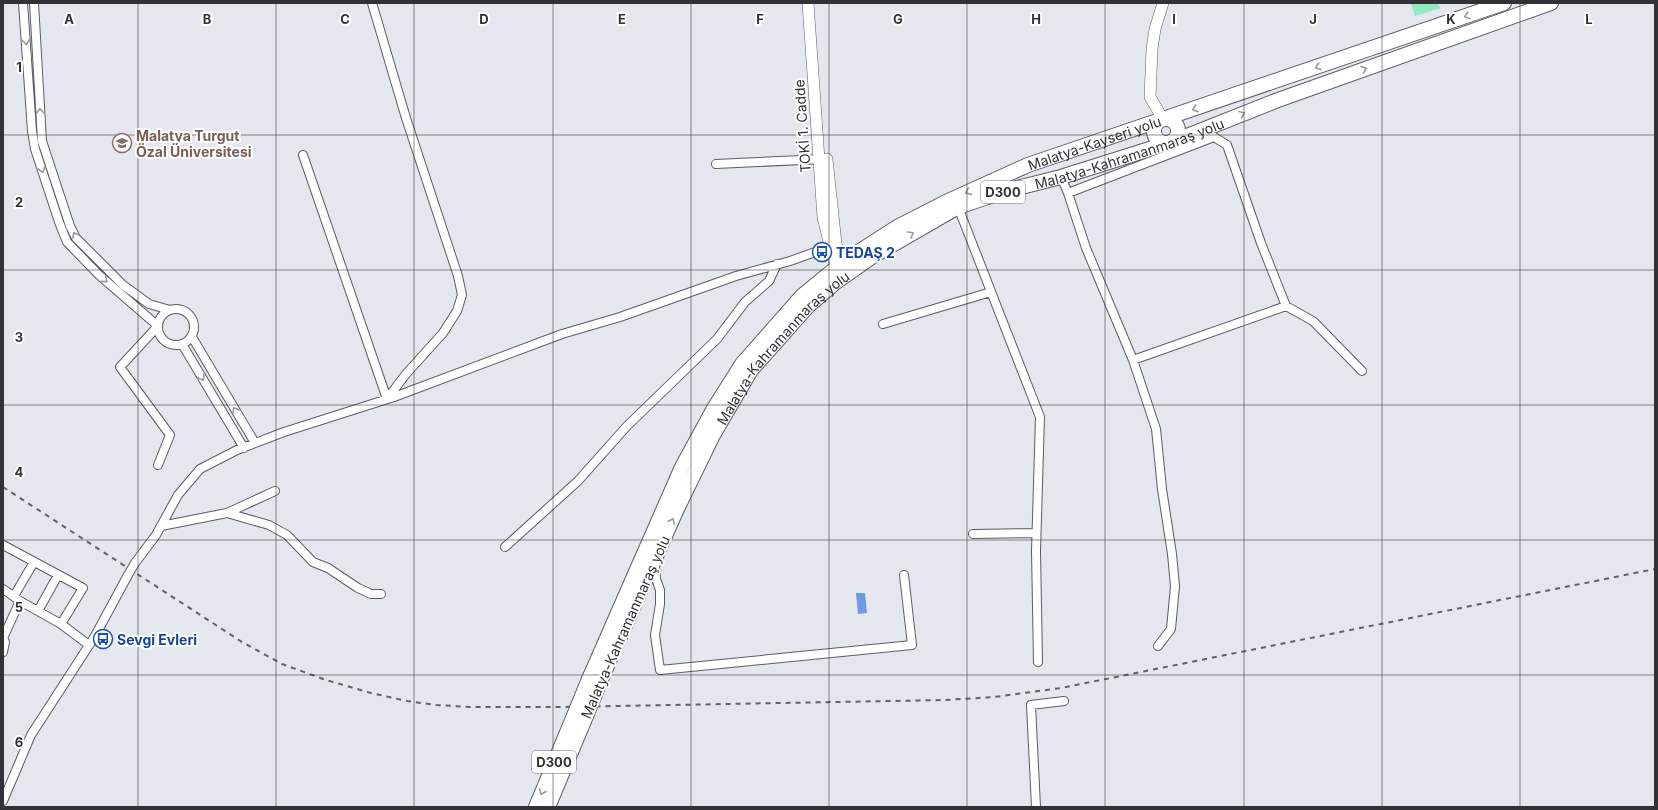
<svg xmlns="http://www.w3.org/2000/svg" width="1658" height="810" font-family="Inter,sans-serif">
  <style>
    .green { fill: #93eac2 }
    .water { fill: #6e9be2 }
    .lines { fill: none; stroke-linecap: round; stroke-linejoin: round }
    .street-casing { stroke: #5a5d63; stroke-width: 10 }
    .secondary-casing { stroke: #5a5d63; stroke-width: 12 }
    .highway-casing { stroke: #5a5d63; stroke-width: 16 }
    .street { stroke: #fff; stroke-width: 8 }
    .secondary { stroke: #fff; stroke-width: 11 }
    .highway { stroke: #fff; stroke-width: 14 }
    .rail { stroke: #606266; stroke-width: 2; stroke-dasharray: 5 5; stroke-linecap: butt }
    .street-bridge-casing { stroke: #5a5d63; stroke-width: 10; stroke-linecap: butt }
    .highway-bridge-casing { stroke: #5a5d63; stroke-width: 16; stroke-linecap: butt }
    .street-bridge { stroke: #fff; stroke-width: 8 }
    .highway-bridge { stroke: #fff; stroke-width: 14 }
    .oneway { stroke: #98989a }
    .grid { fill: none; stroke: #313235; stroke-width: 1; stroke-opacity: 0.55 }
    .labels { text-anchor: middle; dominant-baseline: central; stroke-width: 4; stroke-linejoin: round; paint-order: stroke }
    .shield { fill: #fff; stroke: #6f7072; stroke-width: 1 }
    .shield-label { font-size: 13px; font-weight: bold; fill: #313235 }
    .street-label { font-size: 14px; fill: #313235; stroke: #fff }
    .education-label { font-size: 14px; font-weight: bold; fill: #785e54; stroke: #fff; text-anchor: start }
    .transit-label { font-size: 14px; font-weight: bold; fill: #164399; stroke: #fff; text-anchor: start }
    .grid-label { font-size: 13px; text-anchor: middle; font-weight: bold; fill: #313235; stroke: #fff; stroke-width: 4; stroke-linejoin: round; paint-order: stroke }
  </style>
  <rect width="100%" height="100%" fill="#e4e7ed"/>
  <path class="green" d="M1414,3l24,1 3,4 -26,8 -4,-12z"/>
  <path class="water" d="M856,593h9l2,20 -9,1z"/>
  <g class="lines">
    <g class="street-casing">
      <path id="street" d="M23,3l9,128 3,18 24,73 8,20 32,33 59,51 -38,41 50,68 -12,30
        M34,3l8,138 28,85 6,12 47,47 26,19 21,6
        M372,3l34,115 52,158 4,19 -5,16 -14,22 -37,41 -19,25
        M303,155l84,244
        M716,164l108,-5
        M1061,177l7,16 18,55 47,112 23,69 6,60 10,65 3,32 -4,43 -13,17
        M1068,193l146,-56 13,8 34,98 25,63 -153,54
        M958,207l82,210 -4,134 2,111
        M1286,306l27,15 49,50
        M158 327a18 18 0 1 1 36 0a18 18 0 1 1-36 0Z
        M883,324l108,-32
        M192,337l63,106
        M182,344l62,104
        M227,513l42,12 18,10 26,27 15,6 30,20 13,6h10
        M161,526l66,-13 48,-22
        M973,534l63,-1
        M3,545l80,43 -22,36
        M505,547l73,-66 49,-55 90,-87 28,-37 24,-21 8,-17
        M135,563l21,-28 22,-40 22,-26 37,-19 47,-18 110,-35 168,-63 58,-17 116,-41 54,-15 45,-16
        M655,564l1,15 4,11v14l-5,31 5,35 252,-25 -8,-70
        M3,589l17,12 41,23 28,21
        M14,596l20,-34
        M38,611l20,-36
        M3,652l2,-10 -2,-4 17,-37
        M3,801l28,-66 64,-99 33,-61
        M1036,807l-5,-102 33,-4"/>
    </g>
    <g class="secondary-casing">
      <path id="secondary" d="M808,3l15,214 7,29 7,22
        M1163,3l-8,26 -3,20 -2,48 13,22
        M827,159l9,85 3,9 7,7"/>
    </g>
    <g class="highway-casing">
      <g id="highway">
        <circle cx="1166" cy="131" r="12"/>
        <path id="s1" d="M602,677l75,-168 36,-74 38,-65 57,-64 28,-24 37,-26 85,-49 47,-16 56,-14 111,-35 106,-42 273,-97"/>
        <path id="s2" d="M589,679l93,-212 31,-57 29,-46 60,-68 44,-36 53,-34 47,-24 82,-37 476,-162"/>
        <path d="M536,807l37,-89"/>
        <path d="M548,807l36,-86"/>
      </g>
    </g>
    <use href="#street" class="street"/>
    <use href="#secondary" class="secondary"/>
    <use href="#highway" class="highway"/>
    <path class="rail" d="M3,487l239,155 40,22 44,16 45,13 36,8 29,4 34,2h92l383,-7 49,-3 67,-9 594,-119"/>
    <g class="street-bridge-casing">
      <path id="street-bridge" d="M128,575l7,-12"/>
    </g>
    <g class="highway-bridge-casing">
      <path id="highway-bridge" d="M573,718l16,-39
        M584,721l18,-44"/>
    </g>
    <use href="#street-bridge" class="street-bridge"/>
    <use href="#highway-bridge" class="highway-bridge"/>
  </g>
  <defs><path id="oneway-chevron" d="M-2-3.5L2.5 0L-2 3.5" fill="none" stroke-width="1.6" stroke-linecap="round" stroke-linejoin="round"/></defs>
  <g class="oneway">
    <use href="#oneway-chevron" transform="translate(1467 16) rotate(161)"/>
    <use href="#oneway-chevron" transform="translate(26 42) rotate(86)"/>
    <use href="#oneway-chevron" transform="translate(1318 67) rotate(161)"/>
    <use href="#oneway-chevron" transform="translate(1364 69) rotate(-20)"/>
    <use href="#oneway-chevron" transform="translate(1195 109) rotate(161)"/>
    <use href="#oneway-chevron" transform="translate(40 111) rotate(-94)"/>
    <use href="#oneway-chevron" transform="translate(1242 114) rotate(-22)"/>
    <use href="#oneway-chevron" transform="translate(42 170) rotate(73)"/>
    <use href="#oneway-chevron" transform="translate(968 192) rotate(156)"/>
    <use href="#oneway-chevron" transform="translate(911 234) rotate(-30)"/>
    <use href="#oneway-chevron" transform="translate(75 235) rotate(-120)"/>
    <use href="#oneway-chevron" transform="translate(105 280) rotate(41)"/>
    <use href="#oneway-chevron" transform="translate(202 378) rotate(59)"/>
    <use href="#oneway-chevron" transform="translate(235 410) rotate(-121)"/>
    <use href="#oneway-chevron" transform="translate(672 521) rotate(-67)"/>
    <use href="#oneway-chevron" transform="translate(542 792) rotate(113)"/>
  </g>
  <path class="grid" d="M138,3v804M276,3v804M414,3v804M553,3v804M691,3v804M829,3v804M967,3v804M1105,3v804M1244,3v804M1382,3v804M1520,3v804M3,135h1652M3,270h1652M3,405h1652M3,540h1652M3,675h1652"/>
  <defs>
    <g id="university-ring" transform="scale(1)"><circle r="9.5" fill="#fff" stroke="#8d6e63" stroke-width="1.5"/><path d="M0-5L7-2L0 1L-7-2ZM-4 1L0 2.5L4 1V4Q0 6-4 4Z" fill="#8d6e63"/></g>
    <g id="bus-ring" transform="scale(1)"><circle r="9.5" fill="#fff" stroke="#1a4fb4" stroke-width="1.5"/><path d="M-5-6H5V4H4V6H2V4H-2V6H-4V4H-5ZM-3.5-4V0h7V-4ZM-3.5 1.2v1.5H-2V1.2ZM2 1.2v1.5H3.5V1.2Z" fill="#1a4fb4"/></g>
  </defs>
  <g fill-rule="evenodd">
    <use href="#university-ring" x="122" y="143"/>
    <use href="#bus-ring" x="822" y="252"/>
    <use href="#bus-ring" x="103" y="639"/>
  </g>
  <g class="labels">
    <g class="shield">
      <rect x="981" y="181" width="44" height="22" rx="3"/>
      <rect x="532" y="751" width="44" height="22" rx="3"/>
    </g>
    <g class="shield-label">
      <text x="1003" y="192">D300</text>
      <text x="554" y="762">D300</text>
    </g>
    <g class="street-label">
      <text transform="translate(802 126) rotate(-94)">TOKİ 1. Cadde</text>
      <text stroke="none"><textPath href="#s2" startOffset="774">Malatya-Kayseri yolu</textPath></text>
      <text stroke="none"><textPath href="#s1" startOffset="787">Malatya-Kahramanmaraş yolu</textPath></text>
      <text stroke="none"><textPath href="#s1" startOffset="379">Malatya-Kahramanmaraş yolu</textPath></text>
      <text transform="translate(625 627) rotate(-66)">Malatya-Kahramanmaraş yolu</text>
    </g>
    <g class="education-label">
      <text x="136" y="135">Malatya Turgut<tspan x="136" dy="16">Özal Üniversitesi</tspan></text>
    </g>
    <g class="transit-label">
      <text x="836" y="252">TEDAŞ 2</text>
      <text x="117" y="639">Sevgi Evleri</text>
    </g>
  </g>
  <g class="grid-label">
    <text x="69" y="24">A</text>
    <text x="207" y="24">B</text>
    <text x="345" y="24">C</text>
    <text x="484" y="24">D</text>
    <text x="622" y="24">E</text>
    <text x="760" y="24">F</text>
    <text x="898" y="24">G</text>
    <text x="1036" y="24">H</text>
    <text x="1174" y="24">I</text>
    <text x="1313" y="24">J</text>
    <text x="1451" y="24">K</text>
    <text x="1589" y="24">L</text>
    <text x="19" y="72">1</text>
    <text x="19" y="207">2</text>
    <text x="19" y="342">3</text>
    <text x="19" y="477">4</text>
    <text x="19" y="612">5</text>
    <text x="19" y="747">6</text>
  </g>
  <rect width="1658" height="810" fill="none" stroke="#313235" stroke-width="8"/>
</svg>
